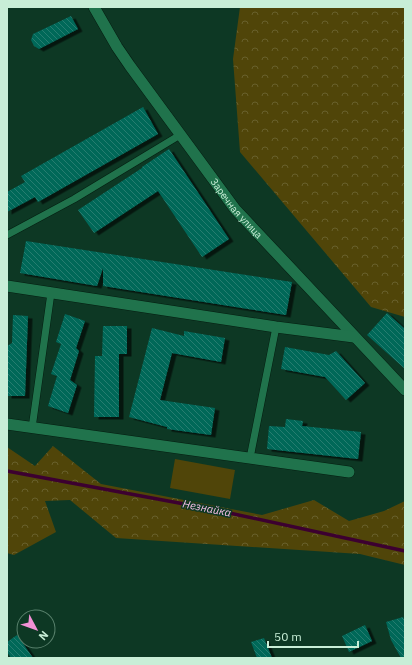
<svg xmlns="http://www.w3.org/2000/svg" width="412" height="665" font-family="'IBM Plex Sans',sans-serif">
  <style>
    .forest { fill: url(#forest-crowns) }
    .pitch { fill: #504509 }
    .lines { fill: none; stroke-linecap: round; stroke-linejoin: round }
    .stream { stroke: #3c0030; stroke-width: 3.5 }
    .building { fill: url(#building-back-hatch); filter: url(#shadow) }
    .service-casing { stroke: #041d10; stroke-width: 8 }
    .minor-casing { stroke: #041d10; stroke-width: 12 }
    .service { stroke: #20734c; stroke-width: 7 }
    .minor { stroke: #20734c; stroke-width: 11 }
    .labels { text-anchor: middle; dominant-baseline: central; stroke-width: 3; stroke-linejoin: round; paint-order: stroke }
    .street-label { font-size: 10px; fill: #c8eed7; stroke: #0d3824 }
    .water-label { font-size: 11px; font-style: italic; fill: #f6bee4; stroke: #0d3824 }
  </style>
  <defs>
    <pattern id="forest-crowns" width="20" height="18" patternUnits="userSpaceOnUse"><rect width="20" height="18" fill="#504509"/><path d="M2 6a3 3 0 1 1 6 0M12 15a3 3 0 1 1 6 0" fill="none" stroke="#68602c"/></pattern>
    <pattern id="building-back-hatch" width="6" height="6" patternUnits="userSpaceOnUse"><rect width="6" height="6" fill="#016759"/><path d="M-1 5l2 2M0 0l6 6M5-1l2 2" fill="none" stroke="#257d70"/></pattern>
    <filter id="shadow"><feDropShadow dx="4.5" dy="2.5" stdDeviation="0" flood-color="#0009"/></filter>
  </defs>
  <rect width="100%" height="100%" fill="#0d3824"/>
  <path class="forest" d="M240,7h165v310l-34,-10 -131,-155 -7,-93z
    M53,446l48,38 161,31 52,-15 35,21 35,-10 21,-10v64l-45,-11 -244,-16 -46,-38 -25,1 11,31 -42,23 -7,-2v-106l28,19z"/>
  <path class="pitch" d="M175,459l60,11 -5,29 -60,-11z"/>
  <g class="lines">
    <path class="stream" d="M7,471l204,38 194,42"/>
  </g>
  <path class="building" d="M71,16l7,13 -39,20 -5,-3 -3,-6 2,-6z
    M143,107l15,27 -120,68 -3,-5 -28,15v-20l18,-10 -4,-6z
    M169,149l60,90 -27,18 -44,-66 -64,42 -16,-23 64,-42v-1z
    M26,241l266,41 -6,33 -183,-29v-18l-6,18 -77,-13z
    M387,313l18,16v40l-38,-34z
    M65,314l20,7 -9,27 3,3 -9,29 7,5 -9,28 -20,-7 9,-30 -6,-2 10,-30 -5,-2z
    M13,315l15,1 -3,80h-18v-50l5,-3z
    M103,326h24v28h-8v63h-25l1,-61h7z
    M152,328l32,8v-5l41,7 -4,24 -49,-9 -12,47 55,8 -4,27 -44,-6v-2l-38,-10z
    M285,347l44,8 7,-4 29,32 -19,17 -21,-23 -44,-8z
    M286,419l17,2 -1,5 59,6 -3,27 -91,-10 2,-23 16,1z
    M403,617l2,5v36h-4l-10,-18 -5,-18z
    M365,625l7,16 -23,11 -7,-16z
    M17,635l16,23h-22l-4,-6v-10z
    M264,638l8,20h-15l-6,-16z"/>
  <g class="lines">
    <g class="service-casing">
      <path id="service" d="M7,235l67,-36 106,-64
        M32,428l19,-135
        M250,458l26,-131"/>
    </g>
    <g class="minor-casing">
      <g id="minor">
        <path id="s1" d="M94,7l23,40 13,19 105,143 170,181"/>
        <path d="M7,286l269,41 78,10"/>
        <path d="M7,424l342,48"/>
      </g>
    </g>
    <use href="#service" class="service"/>
    <use href="#minor" class="minor"/>
  </g>
  <g class="labels">
    <g class="street-label">
      <text stroke="none"><textPath href="#s1" startOffset="247">Заречная улица</textPath></text>
    </g>
    <g class="water-label">
      <text transform="translate(207 508) rotate(11)">Незнайка</text>
    </g>
  </g>
  <rect width="412" height="665" fill="none" stroke="#c8eed7" stroke-width="16"/>
  <g transform="translate(36 629) rotate(131)"><circle r="19" fill="#0d3824" stroke="#58816c"/>
  <path d="M0-3L7 15L0 10L-7 15Z" fill="#f291d6"/>
  <text y="-6" font-size="11" font-weight="bold" text-anchor="middle" fill="#c8eed7">N</text>
  </g>
  <path d="M268 641v6h90v-6" fill="none" stroke="#c8eed7" stroke-width="2"/>
  <text x="274" y="641" font-size="12" fill="#c8eed7" stroke="#0d3824" stroke-width="3" paint-order="stroke">50 m</text>
</svg>
